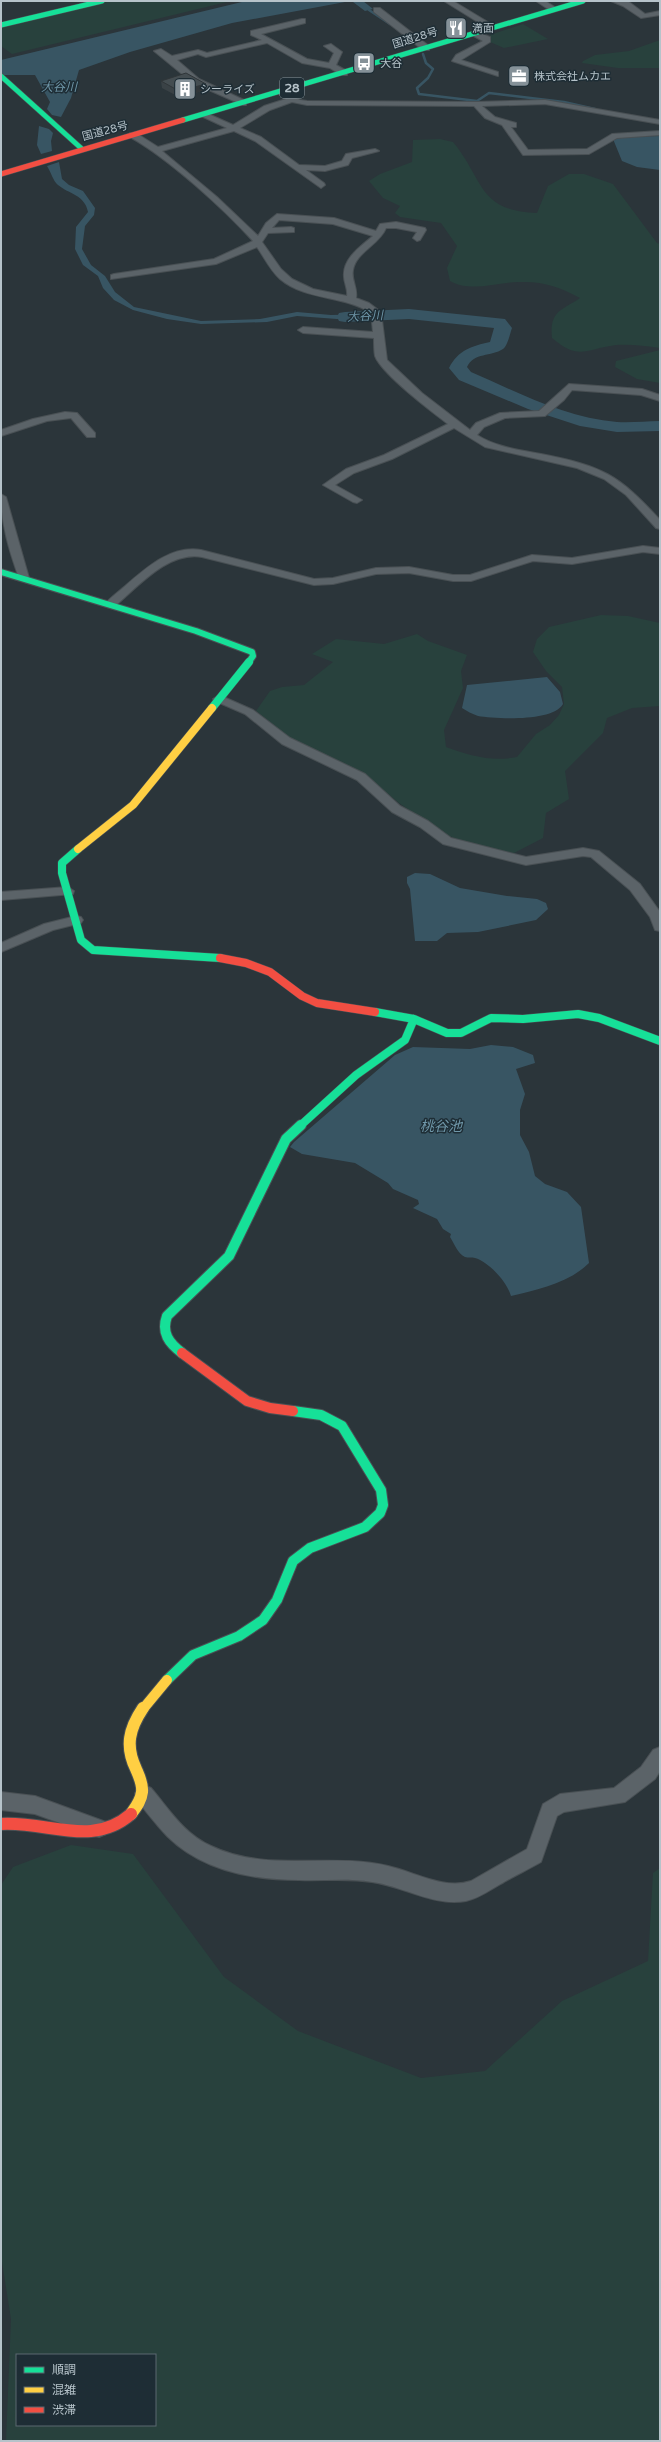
<svg xmlns="http://www.w3.org/2000/svg" width="661" height="2442" font-family="'Varela Round','Noto Sans JP',sans-serif">
  <style>
    .green { fill: #28413d; fill-rule: evenodd }
    .water { fill: #385563 }
    .lines { fill: none; stroke-linecap: round; stroke-linejoin: round }
    .stream { stroke: #385563; stroke-width: 2.5 }
    .river { fill: #385563; fill-rule: evenodd }
    .street-casing { stroke: #495054; stroke-width: 2 }
    .fast-far3-casing { stroke: #495054; stroke-width: 6 }
    .fast-far2-casing { stroke: #495054; stroke-width: 8 }
    .fast-far1-casing { stroke: #495054; stroke-width: 9 }
    .fast-casing { stroke: #495054; stroke-width: 12 }
    .slow-far2-casing { stroke: #495054; stroke-width: 9 }
    .slow-far1-casing { stroke: #495054; stroke-width: 12 }
    .slow-casing { stroke: #495054; stroke-width: 14 }
    .jam-far3-casing { stroke: #495054; stroke-width: 6 }
    .jam-far2-casing { stroke: #495054; stroke-width: 9 }
    .jam-far1-casing { stroke: #495054; stroke-width: 12 }
    .jam-casing { stroke: #495054; stroke-width: 14 }
    .street { fill: #5b6368; fill-rule: evenodd }
    .fast-far3 { stroke: #16e098; stroke-width: 5 }
    .fast-far2 { stroke: #16e098; stroke-width: 6 }
    .fast-far1 { stroke: #16e098; stroke-width: 8 }
    .fast { stroke: #16e098; stroke-width: 10 }
    .slow-far2 { stroke: #ffcf43; stroke-width: 8 }
    .slow-far1 { stroke: #ffcf43; stroke-width: 10 }
    .slow { stroke: #ffcf43; stroke-width: 12 }
    .jam-far3 { stroke: #f24e42; stroke-width: 5 }
    .jam-far2 { stroke: #f24e42; stroke-width: 8 }
    .jam-far1 { stroke: #f24e42; stroke-width: 10 }
    .jam { stroke: #f24e42; stroke-width: 12 }
    .wall { fill: #3a4246 }
    .shaded-wall { fill: #303639 }
    .building { fill: #444d51; stroke: #303639 }
    .labels { text-anchor: middle; dominant-baseline: central; stroke-width: 3; stroke-linejoin: round; paint-order: stroke }
    .far-poi-label { font-size: 11px; fill: #b6c3ca; stroke: #1e2d35; text-anchor: start }
    .far-street-label { font-size: 11px; fill: #b6c3ca; stroke: #1e2d35 }
    .far-water-label { font-size: 12px; font-style: italic; fill: #6f97a9; stroke: #1e2d35 }
    .shield { fill: #1e2d35; stroke: #88969d; stroke-width: 1 }
    .shield-label { font-size: 12px; font-weight: bold; fill: #b6c3ca }
    .water-label { font-size: 14px; font-style: italic; fill: #6f97a9; stroke: #1e2d35 }
  </style>
  <rect width="100%" height="100%" fill="#2b353a"/>
  <path class="green" d="M110,1h121l-219,53 -11,-8v-20z
    M523,24l25,15 -44,9 -14,-6v-7z
    M660,40v28h-42l-36,-5 1,-2 12,-6 34,-4z
    M440,139l13,3c31,37 24,69 84,71l11,-27 21,-12h15l29,10 44,59 3,1v104c-14,-2 -30,-4 -44,-3 -31,4 -37,16 -64,-7 -3,-28 11,-28 28,-40 -20,-11 -37,-17 -61,-16 -23,0 -47,11 -69,-1l-3,-13 10,-22 -16,-23 -41,-6 -5,-4 5,-7 -17,-8 -14,-17 11,-7 32,-12 1,-22z
    M660,350v33l-23,-4 -22,-12 1,-6z
    M601,615l27,1 32,7v83l-28,2 -25,10 -4,15 -38,38 4,28 -23,14 -3,25 -29,15 -22,-3 -47,-15 -46,-32 -36,-30 -75,-36 -32,-26 14,-20 12,-4 22,-2 29,-23 -21,-8 24,-15 48,5 33,-10 11,7 39,14 -6,16 2,17 -19,42 2,17c25,9 46,15 71,10l19,-23 14,-9 9,-10 5,-11 -2,-17 -16,-16 -13,-19 4,-13 12,-12z
    M71,1845l62,9 91,123 74,54 123,47 64,-7 77,-70 86,-40 5,-88 7,-5v573h-654l5,-122 -10,-63v-371l12,-18zM17,2355h138v70h-138z"/>
  <path class="water" d="M246,1h117l10,8 -8,2 -12,-9h-8l-113,21 -102,29 -51,18 -8,28 -10,19 -9,-2 -5,-6 3,-7 -15,-27h-34v-15z
    M39,126l10,3 4,4 -2,8 1,10 -11,3 -4,-9z
    M660,136v34l-23,-3 -15,-6 -9,-22 8,-2z
    M59,162l3,17 7,6 14,6 12,17 -1,7 -9,11 -3,23 9,16 14,11 10,16 19,15 67,14 59,-2 37,-7 34,3 41,-1 2,4 -37,1 -40,-3 -30,6 -66,2 -34,-5 -34,-9 -19,-10 -11,-12 -5,-12 -15,-11 -8,-16 1,-22 12,-15c-3,-17 -19,-18 -30,-27 -5,-4 -7,-13 -11,-19z
    M547,677l13,15 3,12c-10,18 -67,15 -85,12 -6,-2 -11,-5 -16,-8l5,-23z
    M415,873l15,1 30,14 47,8 30,3 9,4 2,6 -12,11 -58,12 -31,1 -10,8h-22l-5,-52 -3,-6v-6z
    M491,1045l22,2 20,8 2,8 -19,6 9,25 -5,16v25l9,17 6,24 10,8 22,8 14,15 8,56c-20,20 -52,27 -78,33 -4,-14 -22,-34 -36,-38 -3,-1 -7,0 -10,-1 -7,-3 -11,-14 -15,-20l1,-3 -8,-5 -6,-10 -24,-11 6,-4 -1,-4 -25,-11 -5,-6 -33,-20 -53,-9 -12,-7 4,-5 101,-87 18,-8 57,2z"/>
  <g class="lines">
    <path class="stream" d="M369,10l21,14
      M423,54l3,9 7,6 -5,9 -11,10 2,6 58,7 12,-8 75,9 31,7"/>
    <path class="river" d="M409,309l96,10 7,9c-2,5 -4,17 -9,21 -12,8 -29,3 -36,18l4,5c46,20 95,46 146,50 14,1 29,-1 43,-1v10l-43,1 -37,-6 -52,-17 -69,-29 -10,-12c9,-18 23,-22 41,-26l4,-14 -85,-9 -64,3 -6,-1 -2,-4 2,-4 6,-1z"/>
    <g class="street-casing">
      <path id="street" d="M444,1h9l43,26 -7,2z
        M536,1h9l13,8 -7,2z
        M611,1l18,1 16,12 15,-3v4l-19,3 -18,-12z
        M374,8h6l49,38v4h-6l-49,-38z
        M302,19h3v4l-44,11 46,25 22,4 5,-10 -10,-7 7,-2 11,8 -6,13 11,6v4h-6l-11,-7 -28,-5 -35,-20 -61,14 -8,-3 -21,6 22,19 47,22v4h-3l-50,-22 -39,-32 7,-2 11,7 26,-6 9,3 55,-13 -11,-5v-4z
        M475,31l15,6v5l-29,18 37,12v4l-46,-15 4,-6 27,-14 -11,-6 -1,-2z
        M280,90l20,10 7,1 170,1 68,-2 115,20v4l-115,-20 -63,2 13,11 21,6v4h-5l17,23 59,-1 25,-15 48,-3v4l-43,3 -28,16 -66,1 -21,-30 -17,-7 -11,-12 -167,-1 -15,-3 -22,8 -30,18 21,9 38,28 26,1 17,-5 4,-7 29,-5 4,2 -27,7 -4,7 -23,6 -19,-1 18,13 1,2 -4,3 -66,-47 -21,-10 -72,20 55,46 41,39 8,-13 11,-9 57,4 42,13 4,-7 16,-2 29,6 1,2 -6,10 -3,1 -4,-3 4,-6 -21,-4h-10c-7,17 -30,24 -33,42 -2,10 5,18 3,28l13,5 12,9 6,48 35,33 48,37 6,-7 24,-10 39,-2 30,-27 73,5 18,6v6l-19,-6 -69,-5 -8,10 -19,16 -40,2 -21,9 -7,8c19,12 42,15 64,19 61,12 77,20 119,66v9l-4,-1 -30,-33 -22,-16 -27,-11 -92,-21 -31,-19 -62,31 -38,14 -19,12 27,15 -5,3 -4,-1 -30,-17 23,-16 38,-14 64,-31c-16,-12 -67,-51 -73,-68 -1,-5 -1,-13 -1,-18l-71,-5 -5,-3 5,-3 70,5 -2,-19c-27,-18 -65,-12 -91,-34 -10,-9 -16,-22 -23,-32l-41,17 -105,15v-4l3,-1 100,-15 39,-18c-30,-33 -85,-83 -123,-104v-4h6l22,14 69,-19 -28,-13 7,-2 27,12 31,-19 22,-7 -10,-7zM279,220l54,4 40,12c-12,10 -31,23 -29,41 0,6 4,12 3,19l-34,-7 -21,-10 -11,-10 -19,-27 6,-9 26,-1v-4l-3,-1 -19,1z
        M65,412l12,1 18,20v4h-8l-16,-19 -24,3 -46,15v-6l32,-11z
        M1,494l5,3 23,81 -1,2 -4,1 -5,-3c-10,-28 -18,-54 -18,-84z
        M643,546l17,2v6l-17,-2 -71,12 -39,-3 -62,20h-18l-44,-8 -33,1 -43,10 -19,1 -112,-28c-34,-6 -64,30 -87,49l-4,1 -6,-3c5,-6 13,-12 19,-17 21,-18 46,-42 77,-37l113,29 19,-1 43,-10 33,-1 44,8h17l62,-20 40,3z
        M219,695l34,15 37,28 75,36 35,32 28,15 23,17 75,19 57,-9 16,3 41,33 20,28v19l-5,-1 -5,-13 -20,-27 -39,-33 -8,-1 -57,9 -83,-21 -23,-17 -28,-15 -35,-32 -75,-36 -37,-30 -30,-13 -2,-2z
        M68,887l6,4 -1,3 -72,6v-8z
        M76,916l5,1 2,3 -2,3 -28,7 -52,22v-9l43,-19z
        M660,1747v24l-5,8 -30,23 -61,10 -7,4 -16,46c-12,7 -25,13 -37,20 -13,7 -24,16 -38,19 -32,6 -63,-15 -94,-19 -25,-4 -48,-1 -73,-2 -52,0 -107,-12 -141,-54 -8,-10 -18,-20 -23,-32l2,-6 7,-3 7,3c18,21 33,46 60,58 56,27 119,6 177,20 27,6 56,24 83,15l56,-32 16,-45 17,-10 54,-6 27,-21 12,-17z
        M1,1792l34,4 71,26 2,6 -2,6 -7,3 -64,-23 -34,-4z"/>
    </g>
    <g class="fast-far3-casing">
      <path id="fast-far3" d="M1,25l101,-24
        M1,76l81,73
        M183,120l400,-119"/>
    </g>
    <g class="fast-far2-casing">
      <path id="fast-far2" d="M1,572l195,59 56,21 1,4 -5,7"/>
    </g>
    <g class="fast-far1-casing">
      <path id="fast-far1" d="M212,708l37,-46
        M78,849l-16,14v10l19,67 12,10 127,8
        M375,1012l39,7 33,14h14l30,-15 32,1 55,-5 21,4 61,23
        M300,1126l56,-51 49,-35 9,-21"/>
    </g>
    <g class="fast-casing">
      <path id="fast" d="M182,1353c-13,-10 -21,-20 -15,-37l62,-60 57,-117 15,-14
        M167,1680l26,-25 46,-19 24,-16 14,-20 16,-39 17,-13 55,-21 15,-14 3,-8 -2,-15 -39,-64 -21,-11 -28,-4"/>
    </g>
    <g class="slow-far2-casing">
      <path id="slow-far2" d="M78,849l55,-44 79,-97"/>
    </g>
    <g class="slow-far1-casing">
      <path id="slow-far1" d="M143,1709l24,-29"/>
    </g>
    <g class="slow-casing">
      <path id="slow" d="M131,1814c5,-7 10,-13 11,-22 1,-8 -3,-16 -6,-23 -11,-23 -7,-40 7,-61"/>
    </g>
    <g class="jam-far3-casing">
      <path id="jam-far3" d="M1,174l182,-54"/>
    </g>
    <g class="jam-far2-casing">
      <path id="jam-far2" d="M220,958l26,5 24,9 32,24 15,7 58,9"/>
    </g>
    <g class="jam-far1-casing">
      <path id="jam-far1" d="M182,1353l65,48 23,7 23,3"/>
    </g>
    <g class="jam-casing">
      <path id="jam" d="M1,1824c48,-3 91,24 130,-10"/>
    </g>
    <use href="#street" class="street"/>
    <use href="#fast-far3" class="fast-far3"/>
    <use href="#fast-far2" class="fast-far2"/>
    <use href="#fast-far1" class="fast-far1"/>
    <use href="#fast" class="fast"/>
    <use href="#slow-far2" class="slow-far2"/>
    <use href="#slow-far1" class="slow-far1"/>
    <use href="#slow" class="slow"/>
    <use href="#jam-far3" class="jam-far3"/>
    <use href="#jam-far2" class="jam-far2"/>
    <use href="#jam-far1" class="jam-far1"/>
    <use href="#jam" class="jam"/>
  </g>
  <path class="wall" d="M161,81l45,3v6l-27,7 -17,-9z"/>
  <path class="shaded-wall" d="M206,84v6l-27,7v-6z"/>
  <path class="building" d="M186,73l20,11 -27,7 -18,-10z"/>
  <defs>
    <g id="restaurant-square" transform="scale(1.15)"><rect x="-9" y="-9" width="18" height="18" rx="4" fill="#859198" stroke="#1e2d35"/><path d="M-5-6h1v4h1v-4h1v4h1v-4h1v5L-1.5 .5V6h-2V.5L-5-1ZM5-6V6H3V1.5H1.5Q1.5-4 5-6Z" fill="#fff"/></g>
    <g id="bus-square" transform="scale(1.15)"><rect x="-9" y="-9" width="18" height="18" rx="4" fill="#859198" stroke="#1e2d35"/><path d="M-5-6H5V4H4V6H2V4H-2V6H-4V4H-5ZM-3.5-4V0h7V-4ZM-3.5 1.2v1.5H-2V1.2ZM2 1.2v1.5H3.5V1.2Z" fill="#fff"/></g>
    <g id="office-square" transform="scale(1.15)"><rect x="-9" y="-9" width="18" height="18" rx="4" fill="#859198" stroke="#1e2d35"/><path d="M-6-3h4V-5.5h4V-3h4V5H-6ZM-1-4.5V-3h2v-1.5ZM-6 0V1H6V0Z" fill="#fff"/></g>
    <g id="building-square" transform="scale(1.15)"><rect x="-9" y="-9" width="18" height="18" rx="4" fill="#859198" stroke="#1e2d35"/><path d="M-4-6H4V6H1V3H-1V6H-4ZM-2.5-4.3h1.7v1.8h-1.7ZM.8-4.3h1.7v1.8H.8ZM-2.5-1h1.7V.8h-1.7ZM.8-1h1.7V.8H.8Z" fill="#fff"/></g>
  </defs>
  <g fill-rule="evenodd">
    <use href="#restaurant-square" x="456" y="28"/>
    <use href="#bus-square" x="364" y="63"/>
    <use href="#office-square" x="519" y="76"/>
    <use href="#building-square" x="185" y="89"/>
  </g>
  <g class="labels">
    <g class="far-poi-label">
      <text x="472" y="28">満面</text>
      <text x="380" y="63">大谷</text>
      <text x="534" y="76">株式会社ムカエ</text>
      <text x="200" y="89">シーライズ</text>
    </g>
    <g class="far-street-label">
      <text transform="translate(415 38) rotate(-17)">国道28号</text>
      <text transform="translate(105 131) rotate(-15)">国道28号</text>
    </g>
    <g class="far-water-label">
      <text x="59" y="87">大谷川</text>
      <text transform="translate(365 316) rotate(-3)">大谷川</text>
    </g>
    <rect class="shield" x="280" y="78" width="24" height="20" rx="3"/>
    <g class="shield-label">
      <text x="292" y="88">28</text>
    </g>
    <g class="water-label">
      <text x="441" y="1126">桃谷池</text>
    </g>
  </g>
  <rect width="661" height="2442" fill="none" stroke="#b6c3ca" stroke-width="4"/>
  <rect x="16" y="2354" width="140" height="72" fill="#1e2d35" stroke="#5b6971"/>
  <rect x="24" y="2367" width="20" height="6" fill="#16e098" stroke="#5b6971"/>
  <text x="52" y="2374" font-size="12" fill="#b6c3ca">順調</text>
  <rect x="24" y="2387" width="20" height="6" fill="#ffcf43" stroke="#5b6971"/>
  <text x="52" y="2394" font-size="12" fill="#b6c3ca">混雑</text>
  <rect x="24" y="2407" width="20" height="6" fill="#f24e42" stroke="#5b6971"/>
  <text x="52" y="2414" font-size="12" fill="#b6c3ca">渋滞</text>
</svg>
